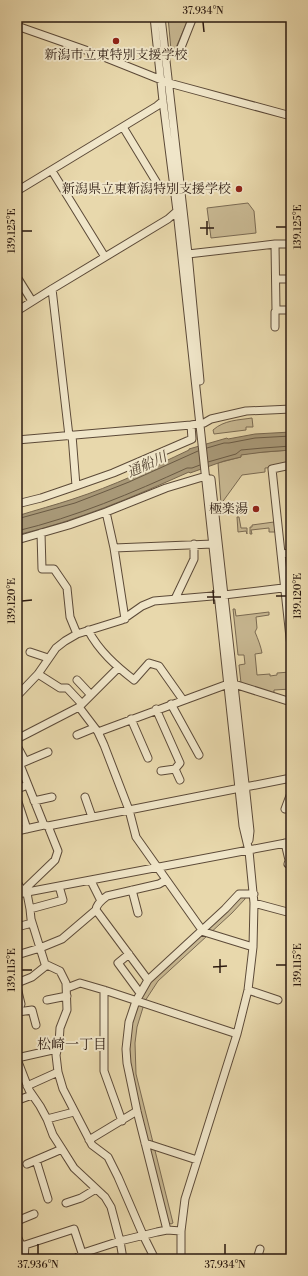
<svg xmlns="http://www.w3.org/2000/svg" width="308" height="1276" font-family="'Libre Bodoni','Noto Serif JP',serif">
  <style>
    .green { fill: #c8b892; stroke: #7a6a52 }
    .water { fill: #a89877; stroke: #77664e }
    .lines { fill: none; stroke-linecap: round; stroke-linejoin: round }
    .shore { stroke: #6a5a44; stroke-width: 1 }
    .minor-casing { stroke: #5c4a38; stroke-width: 9 }
    .minor { stroke: #f0e6c9; stroke-width: 7 }
    .ticks { fill: none; stroke: #2d1b11; stroke-width: 1.5 }
    .poi-dot { fill: #8f2418; stroke: #f0e6c9; stroke-width: 1.5 }
    .labels { text-anchor: middle; dominant-baseline: central; stroke-width: 4; stroke-linejoin: round; paint-order: stroke }
    .poi-label { font-size: 13px; fill: #2d1b11; stroke: #f0e6c9; text-anchor: end }
    .water-label { font-size: 14px; font-style: italic; fill: #584735; stroke: #f0e6c9 }
    .neighbourhood-label { font-size: 14px; fill: #2d1b11; stroke: #f0e6c9 }
    .neatline { fill: none; stroke: #2d1b11; stroke-width: 1.5 }
    .ticks-label { font-size: 10px; text-anchor: middle; fill: #2d1b11 }
  </style>
  <rect width="100%" height="100%" fill="#e8d8ac"/>
  <filter id="stains"><feTurbulence type="fractalNoise" baseFrequency=".005" numOctaves="4"/><feColorMatrix values="0 0 0 0 .2 0 0 0 0 .09 0 0 0 0 .02 0 0 0 .5 -.17"/></filter>
  <radialGradient id="worn" r=".72"><stop offset=".6" stop-color="#630" stop-opacity="0"/><stop offset="1" stop-color="#630" stop-opacity=".3"/></radialGradient>
  <path class="green" d="M116,17h26v2l-21,2z
    M168,17h21l-14,33h-4z
    M248,203l6,8 2,22 -45,5 -4,-30z
    M252,418l1,9h-7v3l-32,4 -1,-4c11,-10 26,-10 39,-12z
    M291,450v16l-26,2v4l-23,3 -21,29 -3,-41 23,-6 -1,-2 11,-2z
    M237,517h2l2,11h6v6l-1,-3 -8,1z
    M274,522l1,10h-6v-4l-18,2 1,4h-2v-7h2v-2z
    M233,609h2l1,7 33,-4v3l-13,2 1,11 -2,4c3,7 6,15 7,21l-7,1 2,21 13,-1v2l7,-1v-2l13,-1 1,17 -17,1v2l-3,1 -30,-10 -2,-18 6,-1 -1,-9h-6z
    M245,896v3l-13,14 -74,68 -13,20 -8,26 -2,16 1,31 37,149 -2,1 -4,-2 -38,-152 -1,-31 8,-34 13,-22 91,-86z"/>
  <path class="water" d="M291,432v18l-27,2 -23,3v2l-17,4 -34,12 -1,-1c-56,25 -112,49 -172,63v-19c19,-6 38,-11 56,-17 40,-13 78,-31 116,-49v-1l38,-11 1,1 27,-5z"/>
  <g class="lines">
    <path class="shore" d="M207,448l17,-5h5l26,-5 36,-2
      M208,462l28,-8 5,-4 22,-2 28,-2
      M17,519l58,-16 26,-10 28,-11 69,-31
      M17,531c59,-14 115,-38 170,-63h5l8,-3"/>
    <g class="minor-casing">
      <path id="minor" d="M154,17l9,84 14,110 66,615 6,25 5,52 -1,44 -5,43 -11,44 -52,165 -4,32v28
        M161,17l27,237 12,127
        M17,26l77,27 75,30 122,33
        M178,55l15,-38
        M123,127l37,61
        M52,171l53,86
        M17,191l140,-85 6,-5
        M188,254l87,-10h16
        M17,277l15,24
        M276,279h15
        M52,289l17,147
        M276,310h15
        M17,311l35,-22 116,-70 9,-8
        M275,327v-15l1,-2 -1,-66
        M17,440l174,-15 13,-2 7,-4 35,-8 45,-2
        M291,466h-5l-14,3 19,178
        M211,479l34,305 5,47 -1,9
        M76,486l37,-13 79,-34 -1,-14
        M17,504l24,-6 35,-12 -4,-51
        M106,512l60,-24 40,-12
        M41,533l1,36h12l13,19 3,29 7,17
        M17,540l52,-15 37,-13 8,36 11,71
        M114,548l99,-4
        M281,554l10,-1
        M175,599l19,-40v-15
        M88,630c11,21 28,36 46,50l15,-17 10,3 24,34
        M30,652l18,6
        M38,674l22,14h7l15,16 -3,3 19,25 6,13 25,65 7,27 66,93
        M77,680l14,15
        M17,696l21,-22 18,-26 9,-7 12,-7 45,-14 20,-14 12,-5 70,-6 67,-8
        M82,704l36,-36
        M171,704l28,51
        M156,709l24,54 -5,6 5,11
        M131,719l17,39
        M98,732l130,-48h6l57,18
        M77,735l17,-7
        M17,739l62,-32
        M17,746l7,13 -4,6 24,60 4,1 10,25 -3,9 -3,3 -26,25 4,21 1,10 14,45 15,7 6,12 1,27 -7,18 -1,15 -3,12 2,17 5,17 29,56 16,12 10,20 25,58 12,24
        M22,763l26,-11
        M161,771l14,-2
        M17,789l11,-4
        M291,793l-6,16h6
        M85,797l7,20
        M17,799l10,30
        M34,801l18,-4
        M48,826l243,-48
        M17,831l27,-6
        M285,843l4,17 -1,4 3,1
        M91,881l10,20
        M17,882l6,11
        M132,890l6,23
        M17,894l274,-52
        M254,903l37,10
        M30,909l33,-9 -4,-14
        M96,910l52,70
        M17,927l15,-4
        M201,931l52,16
        M129,954l-11,9 22,30
        M17,955l23,-7 22,-9 34,-29c0,-6 7,-11 11,-14l52,-12 7,-4
        M17,983l15,-6 15,-12
        M17,987l4,17 -4,9
        M67,988l13,-5 24,7 133,44
        M104,990v81l18,50
        M248,990l30,10
        M47,1000l20,-4
        M18,1012l14,-2 4,15
        M17,1058l40,-9
        M17,1059l12,31 11,16 7,13 6,16 9,14 12,19 31,29 6,10 9,34 3,18
        M27,1086l31,-14
        M17,1101l4,-2 11,-4
        M47,1119l27,-7
        M89,1140l48,-29
        M145,1143l52,17
        M36,1160l12,39
        M27,1164l35,-15
        M66,1203l15,-5 15,-9
        M17,1221l17,-7
        M167,1230l-30,-119 -10,-48 -1,-14 3,-27 7,-21 12,-21 77,-71 14,-15h15
        M17,1236l4,9h4
        M24,1259l1,-14 49,-16 10,30
        M75,1259l8,-6 37,-12 37,-9 10,-2 14,1
        M257,1259l3,-10"/>
    </g>
    <use href="#minor" class="minor"/>
  </g>
  <path class="ticks" d="M203,22l1,10M207,221v14M276,227h10M200,228h14M22,231h10M213,590l1,14M276,596h10M207,597h14M22,601l10,-1M220,959v14M276,965h10M213,967l14,-1M22,970h10M38,1244v10M225,1244v10"/>
  <g class="poi-dot">
    <circle cx="116" cy="41" r="4"/>
    <circle cx="239" cy="189" r="4"/>
    <circle cx="256" cy="509" r="4"/>
  </g>
  <g class="labels">
    <g class="poi-label">
      <text x="116" y="55" text-anchor="middle">新潟市立東特別支援学校</text>
      <text x="231" y="189">新潟県立東新潟特別支援学校</text>
      <text x="248" y="509">極楽湯</text>
    </g>
    <g class="water-label">
      <text transform="translate(147 465) rotate(-24)">通船川</text>
    </g>
    <g class="neighbourhood-label">
      <text x="72" y="1045">松崎一丁目</text>
    </g>
  </g>
  <rect width="308" height="1276" fill="none" stroke="#e8d8ac" stroke-width="44"/>
  <rect x="22" y="22" width="264" height="1232" class="neatline"/>
  <g class="ticks-label">
    <text x="203" y="14">37.934°N</text>
    <text transform="translate(297 227) rotate(-90)" y="4">139.125°E</text>
    <text transform="translate(11 231) rotate(-90)" y="4">139.125°E</text>
    <text transform="translate(297 596) rotate(-90)" y="4">139.120°E</text>
    <text transform="translate(11 601) rotate(-90)" y="4">139.120°E</text>
    <text transform="translate(297 965) rotate(-90)" y="4">139.115°E</text>
    <text transform="translate(11 970) rotate(-90)" y="4">139.115°E</text>
    <text x="38" y="1268">37.936°N</text>
    <text x="225" y="1268">37.934°N</text>
  </g>
  <rect width="100%" height="100%" filter="url(#stains)"/>
  <rect width="100%" height="100%" fill="url(#worn)"/>
</svg>
